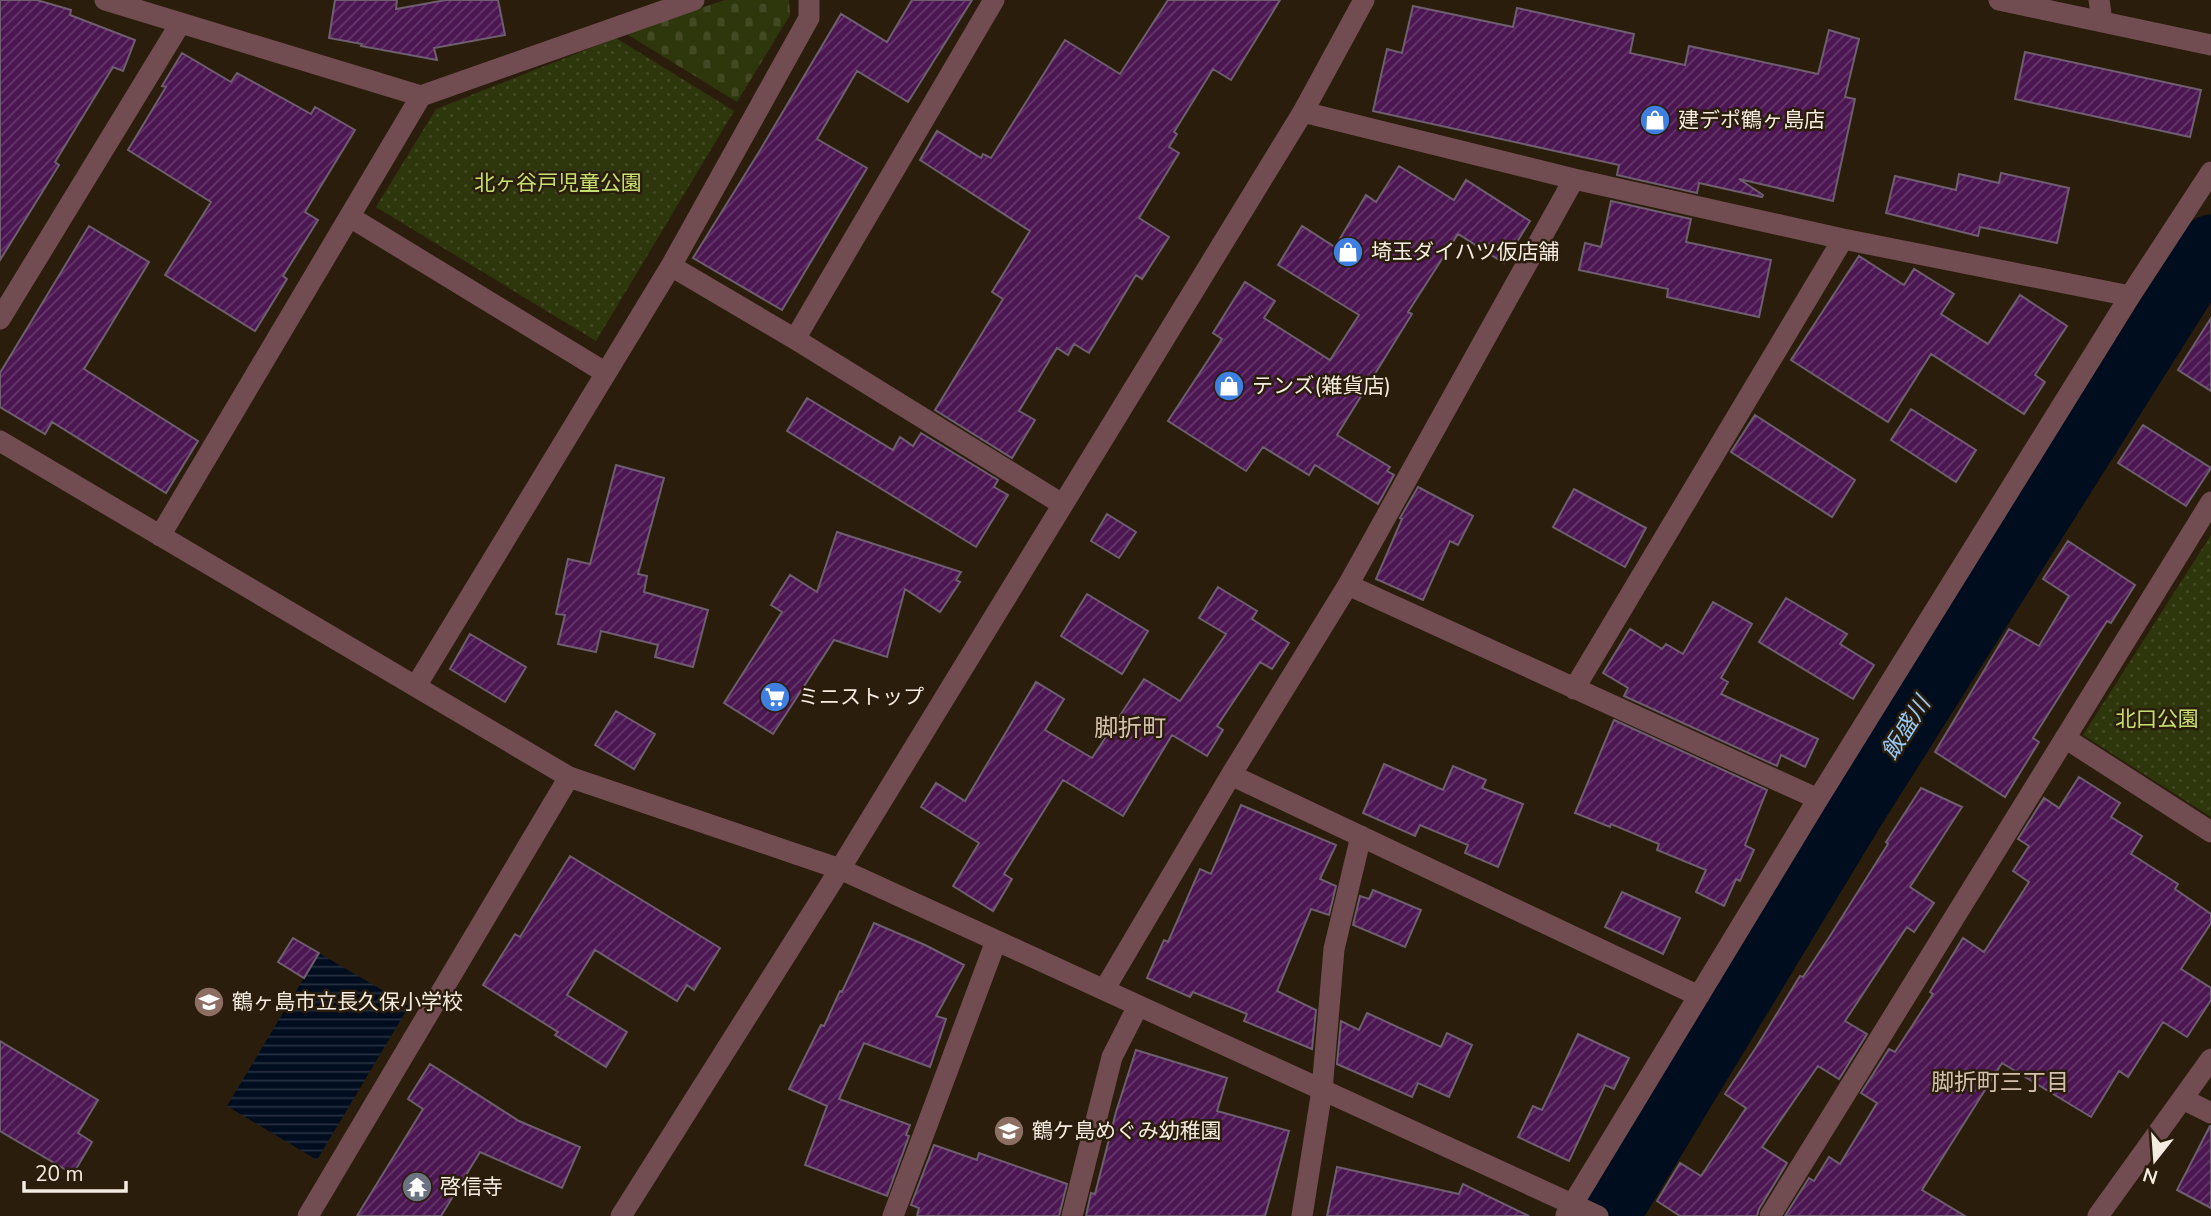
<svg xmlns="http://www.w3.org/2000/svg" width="2211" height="1216" font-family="'Nunito Sans','Noto Sans JP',sans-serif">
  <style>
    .grass { fill: url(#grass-dots) }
    .cemetery { fill: url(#cemetery-stones) }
    .water { fill: url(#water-rules) }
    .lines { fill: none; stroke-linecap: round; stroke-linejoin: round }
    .river { stroke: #000d1f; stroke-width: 61 }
    .building { fill: url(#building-hatch); stroke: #6e5e70; stroke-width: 2 }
    .minor { stroke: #714c51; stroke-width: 21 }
    .labels { text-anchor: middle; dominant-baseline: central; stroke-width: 5; stroke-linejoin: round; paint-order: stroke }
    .poi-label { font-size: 21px; fill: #f5ece1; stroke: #2a1d0c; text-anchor: start }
    .park-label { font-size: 21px; fill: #c7e06d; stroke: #2a1d0c }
    .water-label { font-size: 23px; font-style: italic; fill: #96cafa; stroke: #2a1d0c }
    .neighbourhood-label { font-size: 23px; fill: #d4c1ad; stroke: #2a1d0c }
    .quarter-label { font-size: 24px; fill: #d4c1ad; stroke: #2a1d0c }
  </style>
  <defs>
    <pattern id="grass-dots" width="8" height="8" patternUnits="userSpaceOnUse" patternTransform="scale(1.75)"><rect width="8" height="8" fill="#2e360c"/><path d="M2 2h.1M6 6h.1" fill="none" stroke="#434a23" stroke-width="1.8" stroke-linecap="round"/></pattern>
    <pattern id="cemetery-stones" width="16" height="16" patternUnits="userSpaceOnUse" patternTransform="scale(1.75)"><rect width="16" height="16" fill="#2e360c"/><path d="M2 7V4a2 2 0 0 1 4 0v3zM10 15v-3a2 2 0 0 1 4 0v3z" fill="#434a23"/></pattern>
    <pattern id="water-rules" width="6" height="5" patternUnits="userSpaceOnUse" patternTransform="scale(1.75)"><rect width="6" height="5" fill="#000d1f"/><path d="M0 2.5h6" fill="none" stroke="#26303f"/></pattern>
    <pattern id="building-hatch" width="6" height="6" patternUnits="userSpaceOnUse" patternTransform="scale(1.75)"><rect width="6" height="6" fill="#4b1652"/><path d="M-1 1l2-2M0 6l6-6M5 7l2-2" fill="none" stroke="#66386b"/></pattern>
  </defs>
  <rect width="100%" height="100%" fill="#2a1d0c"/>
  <path class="grass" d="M616,38l118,73 -138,230 -220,-134 60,-98z
    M2211,535v282l-128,-82z"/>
  <path class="cemetery" d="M725,0h64l1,15 -53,87 -112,-69z"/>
  <path class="water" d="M319,953l90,53 -92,154 -90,-54z"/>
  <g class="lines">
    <path class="river" d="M1609,1216l247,-408 355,-563"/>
  </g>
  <path class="building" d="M0,0h37l34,10 -1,5 65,25 -12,31 -10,-4 -58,95 4,3 -59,95z
    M335,0h62l-1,9 50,-9h52l7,35 -71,13 3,12 -76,-14 1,-2 -33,-6z
    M912,0h60l-64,102 -51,-31 -40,68 50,29 -85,142 -89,-52 66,-106 82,-138 46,28z
    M1168,0h112l-49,80 -18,-11 -39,63 3,2 -8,13 10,6 -40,65 30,19 -27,42 -6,-4 -47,78 -15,-9 -6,11 -11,-7 -38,63 16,9 -23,38 -77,-48 68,-111 -11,-7 38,-61 -110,-71 17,-29 44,27 2,-4 8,4 74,-118 55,34z
    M1413,6l100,21 4,-19 117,26 -4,19 55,12 4,-19 129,28 11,-44 30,9 -14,58 10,2 -22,102 -94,-22 24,16 -1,2 -63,-14 -2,10 -80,-18 2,-10 -246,-54 14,-62 15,4z
    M2025,52l176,38 -11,47 -175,-38z
    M182,53l49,29 6,-9 74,41 4,-7 40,23 -50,82 13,8 -35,56 4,3 -32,52 -90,-56 46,-73 -83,-52 38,-63 -4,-1z
    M1399,166l55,34 12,-20 64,41 -26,42 -46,-29 -50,78 4,2 -75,121 53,32 -3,4 7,4 -16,29 -63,-39 -6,10 -46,-28 -17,24 -78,-50 54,-82 -9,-6 32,-51 30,19 -11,17 66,42 29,-45 -81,-50 24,-39 33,21 31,-52 10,7z
    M2001,173l68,15 -12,55 -77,-16 -2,9 -92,-23 9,-37 61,14 3,-16 40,9z
    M1611,201l80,18 -5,23 85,18 -12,57 -92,-20 1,-8 -89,-19 6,-27 16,4z
    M89,226l60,36 -65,107 114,72 -32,52 -114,-71 -7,12 -45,-27v-34z
    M1859,256l45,29 10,-16 40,25 -13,20 47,30 32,-49 47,31 -32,49 10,7 -21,32 -93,-60 -43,68 -97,-62z
    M2211,318v73l-33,-21z
    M807,398l86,52 7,-13 13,9 8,-13 77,47 -4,7 14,8 -32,52 -189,-116z
    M1911,409l65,41 -20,32 -65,-42z
    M1755,415l100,65 -23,37 -101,-65z
    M2143,425l68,43 -25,38 -68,-43z
    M616,465l48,13 -26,96 9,2 -3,16 64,18 -15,57 -38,-10 3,-12 -57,-14 -5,21 -38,-8 7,-29 -9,-1 12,-55 22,5z
    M1418,487l55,29 -15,29 -8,-4 -27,59 -47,-21 26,-60 -2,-1z
    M1574,489l72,39 -21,39 -72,-40z
    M1107,514l29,18 -17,26 -28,-17z
    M837,532l124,40 -5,8 4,2 -20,30 -35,-23 -18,68 -53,-17 -61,94 -49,-31 58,-91 -11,-7 19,-30 27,17z
    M2068,541l67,44 -24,38 -4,-2 -74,117 6,4 -34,55 -70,-45 74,-123 30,17 30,-50 -26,-17z
    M1218,587l39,24 -5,8 37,24 -17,26 -12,-7 -43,64 6,4 -16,26 -35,-21 -49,81 -60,-36 -59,94 8,5 -19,32 -40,-25 26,-43 -58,-36 15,-24 29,18 71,-119 28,17 -19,31 47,28 52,-79 36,22 46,-67 -27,-16z
    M1087,594l61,37 -26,43 -61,-38z
    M1786,598l61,36 -7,10 34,21 -21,34 -94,-57z
    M1713,602l39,22 -31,54 7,4 -7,12 97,45 -13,28 -24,-12 -4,11 -153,-70 4,-8 -25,-15 27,-44 32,20 4,-5 17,10z
    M470,634l56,33 -21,35 -55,-33z
    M616,711l39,23 -21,35 -39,-24z
    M1614,720l153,70 -22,55 9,5 -14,31 -4,-2 -12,27 -28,-14 10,-22 -49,-20 2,-6 -48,-20 -1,3 -35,-14z
    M1384,764l59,26 10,-24 33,14 -4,8 41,16 -25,63 -33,-14 3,-8 -48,-20 -5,11 -52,-23z
    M2079,777l41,26 -9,14 31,19 -11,18 47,30 -3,5 36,25v9l-30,46 30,19v12l-24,37 -24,-15 -35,55 -9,-6 -28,46 -89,-54 -80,127 43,26h-180l24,-38 5,3 15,-24 11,7 37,-61 -16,-10 28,-44 6,3 38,-58 -3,-2 33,-54 21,14 45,-70 -16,-11 16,-25 -11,-7 26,-41 15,10z
    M1921,788l41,19 -52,80 24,16 -20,29 -7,-5 -62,94 22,13 -28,45 -21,-13 -56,81 25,16 -28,46 -2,7h-77l-23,-15 23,-38 21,13 45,-68 -21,-14 32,-48 43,-70 3,1 27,-41 58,-92 -2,-2z
    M1241,805l95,40 -16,34 16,7 -7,29 -18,-6 -34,82 39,19 -4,39 -68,-28 3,-7 -54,-22 -3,5 -43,-19 17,-38 4,2 32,-73 11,5z
    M570,856l150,92 -26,42 -7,-5 -10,16 -82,-51 -28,45 60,37 -21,35 -51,-32 3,-3 -75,-47 32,-51 5,3z
    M1373,890l48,20 -16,37 -52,-22 7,-29 9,3z
    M1622,892l58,26 -17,36 -58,-27z
    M874,923l51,22 39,20 -28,51 10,3 -16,48 -66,-24 -25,56 71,26 -4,10 3,1 -22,60 -82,-31 22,-59 -38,-17 32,-64 3,1 16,-35 2,1z
    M293,938l26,15 -15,25 -26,-16z
    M1367,1013l74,34 6,-14 25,12 -23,52 -31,-14 -6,14 -75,-33 4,-43 18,9z
    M1578,1034l51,24 -15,31 -9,-4 -36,76 -51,-24 15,-31 9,4z
    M0,1041l98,59 -20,33 14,9 -19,32 -73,-43z
    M1136,1050l91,28 -10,33 72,20 -24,85h-179l5,-23 4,1 21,-82z
    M430,1064l89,57 61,26 -18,41 -82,-36 -39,64h-84l66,-107 -15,-10z
    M2210,1126h1v82l-34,-18z
    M934,1145l43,15 2,-7 88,31 -8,32h-142l2,-8 -8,-3z
    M1337,1167l122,27 4,-10 66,32h-202z"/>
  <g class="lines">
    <path class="minor" d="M105,0l316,96 273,-96
      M1999,0l212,45
      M2099,0l3,21
      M1303,112l271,67 269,60 287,57
      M350,217l256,156
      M671,266l124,73 267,165
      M0,319l180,-295
      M795,339l199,-339
      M0,441l569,336 271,92 758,347
      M160,536l261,-440
      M1348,585l470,214
      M416,686l255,-420 138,-248v-18
      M1574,689l269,-450
      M2065,738l146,94
      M1231,775l468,221
      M1104,990l127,-215 117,-190 226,-406
      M2183,1099l28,14
      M1566,1215l252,-416 312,-503 81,-124
      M308,1216l261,-439
      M621,1216l219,-347 463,-757 61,-112
      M893,1216l103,-275
      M1072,1216l40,-159 26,-51
      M1302,1216l20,-126 12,-141 27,-113
      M1770,1216l441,-714
      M2098,1216l113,-157"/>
  </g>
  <defs>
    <g id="shop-disc" transform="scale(1.575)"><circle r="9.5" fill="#3f7fe0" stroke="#2a1d0c"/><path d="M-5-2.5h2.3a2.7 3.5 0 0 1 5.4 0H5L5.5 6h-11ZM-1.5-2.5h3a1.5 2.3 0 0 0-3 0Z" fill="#fff"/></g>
    <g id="supermarket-disc" transform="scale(1.575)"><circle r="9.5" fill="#3f7fe0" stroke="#2a1d0c"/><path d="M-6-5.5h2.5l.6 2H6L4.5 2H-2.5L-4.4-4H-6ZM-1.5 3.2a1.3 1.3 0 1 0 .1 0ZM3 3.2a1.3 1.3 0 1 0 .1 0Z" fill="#fff"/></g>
    <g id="school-disc" transform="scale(1.575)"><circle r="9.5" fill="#8d6e63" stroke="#2a1d0c"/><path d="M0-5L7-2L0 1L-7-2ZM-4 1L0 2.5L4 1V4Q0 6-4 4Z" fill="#fff"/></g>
    <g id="temple-disc" transform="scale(1.575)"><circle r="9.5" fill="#6b7280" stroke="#2a1d0c"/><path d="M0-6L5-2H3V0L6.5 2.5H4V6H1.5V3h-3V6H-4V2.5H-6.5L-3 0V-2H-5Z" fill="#fff"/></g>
  </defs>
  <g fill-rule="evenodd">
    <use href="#shop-disc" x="1655" y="120"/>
    <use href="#shop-disc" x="1348" y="252"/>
    <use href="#shop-disc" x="1229" y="386"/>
    <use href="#supermarket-disc" x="775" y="697"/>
    <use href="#school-disc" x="209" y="1002"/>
    <use href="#school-disc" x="1009" y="1131"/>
    <use href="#temple-disc" x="417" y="1187"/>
  </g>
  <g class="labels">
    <g class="poi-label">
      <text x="1678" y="120">建デポ鶴ヶ島店</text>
      <text x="1371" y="252">埼玉ダイハツ仮店舗</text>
      <text x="1252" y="386">テンズ(雑貨店)</text>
      <text x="798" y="697">ミニストップ</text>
      <text x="232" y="1002">鶴ヶ島市立長久保小学校</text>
      <text x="1032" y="1131">鶴ケ島めぐみ幼稚園</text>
      <text x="440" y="1187">啓信寺</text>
    </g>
    <g class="park-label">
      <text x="558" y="183">北ヶ谷戸児童公園</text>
      <text x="2157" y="719">北口公園</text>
    </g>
    <g class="water-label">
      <text transform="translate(1906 728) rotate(-58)">飯盛川</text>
    </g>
    <g class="neighbourhood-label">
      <text x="2000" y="1082">脚折町三丁目</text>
    </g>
    <g class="quarter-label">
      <text x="1130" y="728">脚折町</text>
    </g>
  </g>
  <g transform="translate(2155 1160) rotate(197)" stroke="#2a1d0c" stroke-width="5" paint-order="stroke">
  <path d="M0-5L12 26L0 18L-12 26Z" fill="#f5ece1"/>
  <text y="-10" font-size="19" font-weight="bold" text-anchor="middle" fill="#f5ece1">N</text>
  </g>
  <path d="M24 1181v10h102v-10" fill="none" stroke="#f5ece1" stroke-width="3.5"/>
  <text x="35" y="1181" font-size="21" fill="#f5ece1" stroke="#2a1d0c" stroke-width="5" paint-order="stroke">20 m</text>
</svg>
